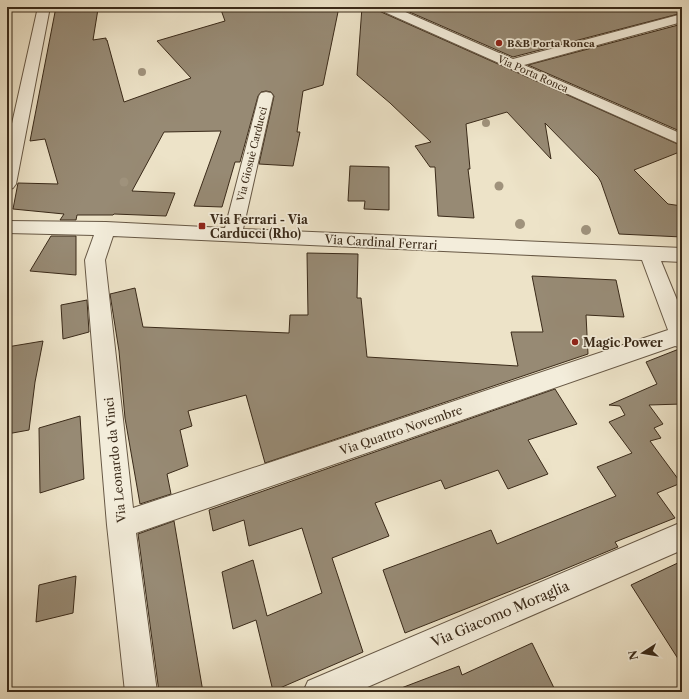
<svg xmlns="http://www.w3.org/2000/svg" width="689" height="699" font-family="'Libre Caslon Text',serif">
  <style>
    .building { fill: #978a74; stroke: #3a2a19 }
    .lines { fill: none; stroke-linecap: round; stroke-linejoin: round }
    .minor-casing { stroke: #675845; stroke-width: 2 }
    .minor { fill: #f3eddb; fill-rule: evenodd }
    .tree { fill: #9f927c }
    .poi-dot { fill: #8f2418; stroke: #f3eddb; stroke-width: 1.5 }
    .labels { text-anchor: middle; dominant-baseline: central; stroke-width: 3.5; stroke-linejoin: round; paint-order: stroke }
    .far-poi-label { font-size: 10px; font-weight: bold; fill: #3a2a19; stroke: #f3eddb; text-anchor: start }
    .far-street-label { font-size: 10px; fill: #3a2a19; stroke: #f3eddb }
    .poi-label { font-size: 12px; font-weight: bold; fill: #3a2a19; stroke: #f3eddb; text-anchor: start }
    .street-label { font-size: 12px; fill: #3a2a19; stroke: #f3eddb }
    .near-street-label { font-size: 14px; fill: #3a2a19; stroke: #f3eddb }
  </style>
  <rect width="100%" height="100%" fill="#ede3c8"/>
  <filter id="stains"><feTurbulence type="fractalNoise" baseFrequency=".005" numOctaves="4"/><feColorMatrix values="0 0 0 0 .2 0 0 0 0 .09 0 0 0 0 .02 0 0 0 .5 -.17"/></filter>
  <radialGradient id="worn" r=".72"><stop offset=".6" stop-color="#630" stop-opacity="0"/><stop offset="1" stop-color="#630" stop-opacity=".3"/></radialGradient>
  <path class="building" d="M56,7h23v3l19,-1 -5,31 13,-2v2h1l17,62 67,-24 -34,-37 68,-20 -5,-14h119l-16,78 -20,6 -6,41h3l-7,34 -34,-2 15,-68 -3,-4 -5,-1 -5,1 -3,4 -18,66h-5l-13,45 -28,-1 27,-75 -57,1 -32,59 43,2 -9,23 -52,-2 -1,1h-36l-1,5h-16l4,-6 -51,-5 5,-26 40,1 -13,-45 -15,2z
    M362,7h15l2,4 303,135v5l-48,19 34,34 14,2v31l-63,-3 -18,-52 -3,-5 -53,-54 6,36 -44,-47 -41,12 4,45h-2l6,49 -36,-2 -3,-49h-5l-15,-21 16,-4 -41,-39 -33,-28z
    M398,7h284v6l-169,44z
    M682,24v108l-154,-67z
    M350,166l39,1v43l-25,-1 1,-8h-17z
    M51,236h25v39l-46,-4z
    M307,253l51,1 -1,44h4l6,59 151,9 -7,-34h32l-11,-56 84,4 8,37 -38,-2 2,39 -323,109 -19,-68 -58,16 4,15 -12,4 8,36 -21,8 4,20 -31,10 -15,-86 -6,-67 -9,-57 25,-6 8,39 146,6 1,-18h18z
    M87,300l2,32 -26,7 -2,-34z
    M43,341l-8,41 -6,48 -22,4v-87z
    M679,349h3v55l-33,1 14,19 -9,4 7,10 -11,3 31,42 -24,10 18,25 -60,24 3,5 -77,32 -136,54 -22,-63 108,-40 6,14 119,-48 -19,-29 35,-14 -23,-31 16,-7 -5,-9 -11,-1 48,-21 -11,-22z
    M555,389l22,35 -49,16 20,34 -40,15 -10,-19 -53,19 -4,-9 -66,23 14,33 -57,22 31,94 -90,39 -17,-71 -23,9 -11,-57 31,-12 14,56 55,-23 -20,-65 -53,18 -5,-26 -31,11 -4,-21z
    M80,416l4,63 -44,14 -1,-65z
    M174,521l29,171h-44l-21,-158z
    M682,561v104l-51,-80z
    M76,576l-3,37 -37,9 3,-37z
    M532,643l24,49h-159l-1,-2 63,-24 3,9z"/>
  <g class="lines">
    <g class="minor-casing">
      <path id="minor" d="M38,7h12l-34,177 -3,4 -6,2v-44z
        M378,7h16l119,52 169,-45v8l-158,43 158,69v11l-302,-135z
        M266,92l5,1 2,3 -30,133 439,19v14l-21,-1 21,51v36l-7,-2 -539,187 21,159h-32l-18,-167 -22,-265 9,-25 -87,-2v-12l99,1 119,6 34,-132 2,-3zM113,236l529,24 26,70 -535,178 -28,-248z
        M682,522v28l-326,142h-53l5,-11z"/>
    </g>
    <use href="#minor" class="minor"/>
  </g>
  <g class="tree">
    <circle cx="142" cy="72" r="4"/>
    <circle cx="486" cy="123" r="4"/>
    <circle cx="124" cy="182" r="4.5"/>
    <circle cx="499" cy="186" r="4.5"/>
    <circle cx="520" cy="224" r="5"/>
    <circle cx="586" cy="230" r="5"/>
  </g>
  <g class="poi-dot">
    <circle cx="499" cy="43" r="4"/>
    <rect x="198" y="222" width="8" height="8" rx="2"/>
    <circle cx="575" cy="342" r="4"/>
  </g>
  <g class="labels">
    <g class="far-poi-label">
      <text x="507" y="43">B&amp;B Porta Ronca</text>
    </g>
    <g class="far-street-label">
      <text transform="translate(533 74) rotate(24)">Via Porta Ronca</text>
      <text transform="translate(252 154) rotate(-76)">Via Giosuè Carducci</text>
    </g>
    <g class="poi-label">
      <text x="210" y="219">Via Ferrari - Via<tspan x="210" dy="14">Carducci (Rho)</tspan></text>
      <text x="583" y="342">Magic Power</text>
    </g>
    <g class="street-label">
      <text transform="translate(381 242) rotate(3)">Via Cardinal Ferrari</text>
      <text transform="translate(401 430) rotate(-19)">Via Quattro Novembre</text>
      <text transform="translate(115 460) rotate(-96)">Via Leonardo da Vinci</text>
    </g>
    <g class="near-street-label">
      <text transform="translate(500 614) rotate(-23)">Via Giacomo Moraglia</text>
    </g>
  </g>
  <rect width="689" height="699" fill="none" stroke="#ede3c8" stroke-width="24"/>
  <rect x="8" y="8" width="673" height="683" fill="none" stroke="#3a2a19" stroke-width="2"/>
  <rect x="12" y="12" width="665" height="675" fill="none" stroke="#3a2a19"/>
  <g transform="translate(643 653) rotate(258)" stroke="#f3eddb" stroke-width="3" paint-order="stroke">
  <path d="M0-3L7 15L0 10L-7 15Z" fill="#3a2a19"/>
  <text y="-6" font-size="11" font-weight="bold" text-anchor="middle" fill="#3a2a19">N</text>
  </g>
  <rect width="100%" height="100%" filter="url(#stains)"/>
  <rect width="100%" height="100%" fill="url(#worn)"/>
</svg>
